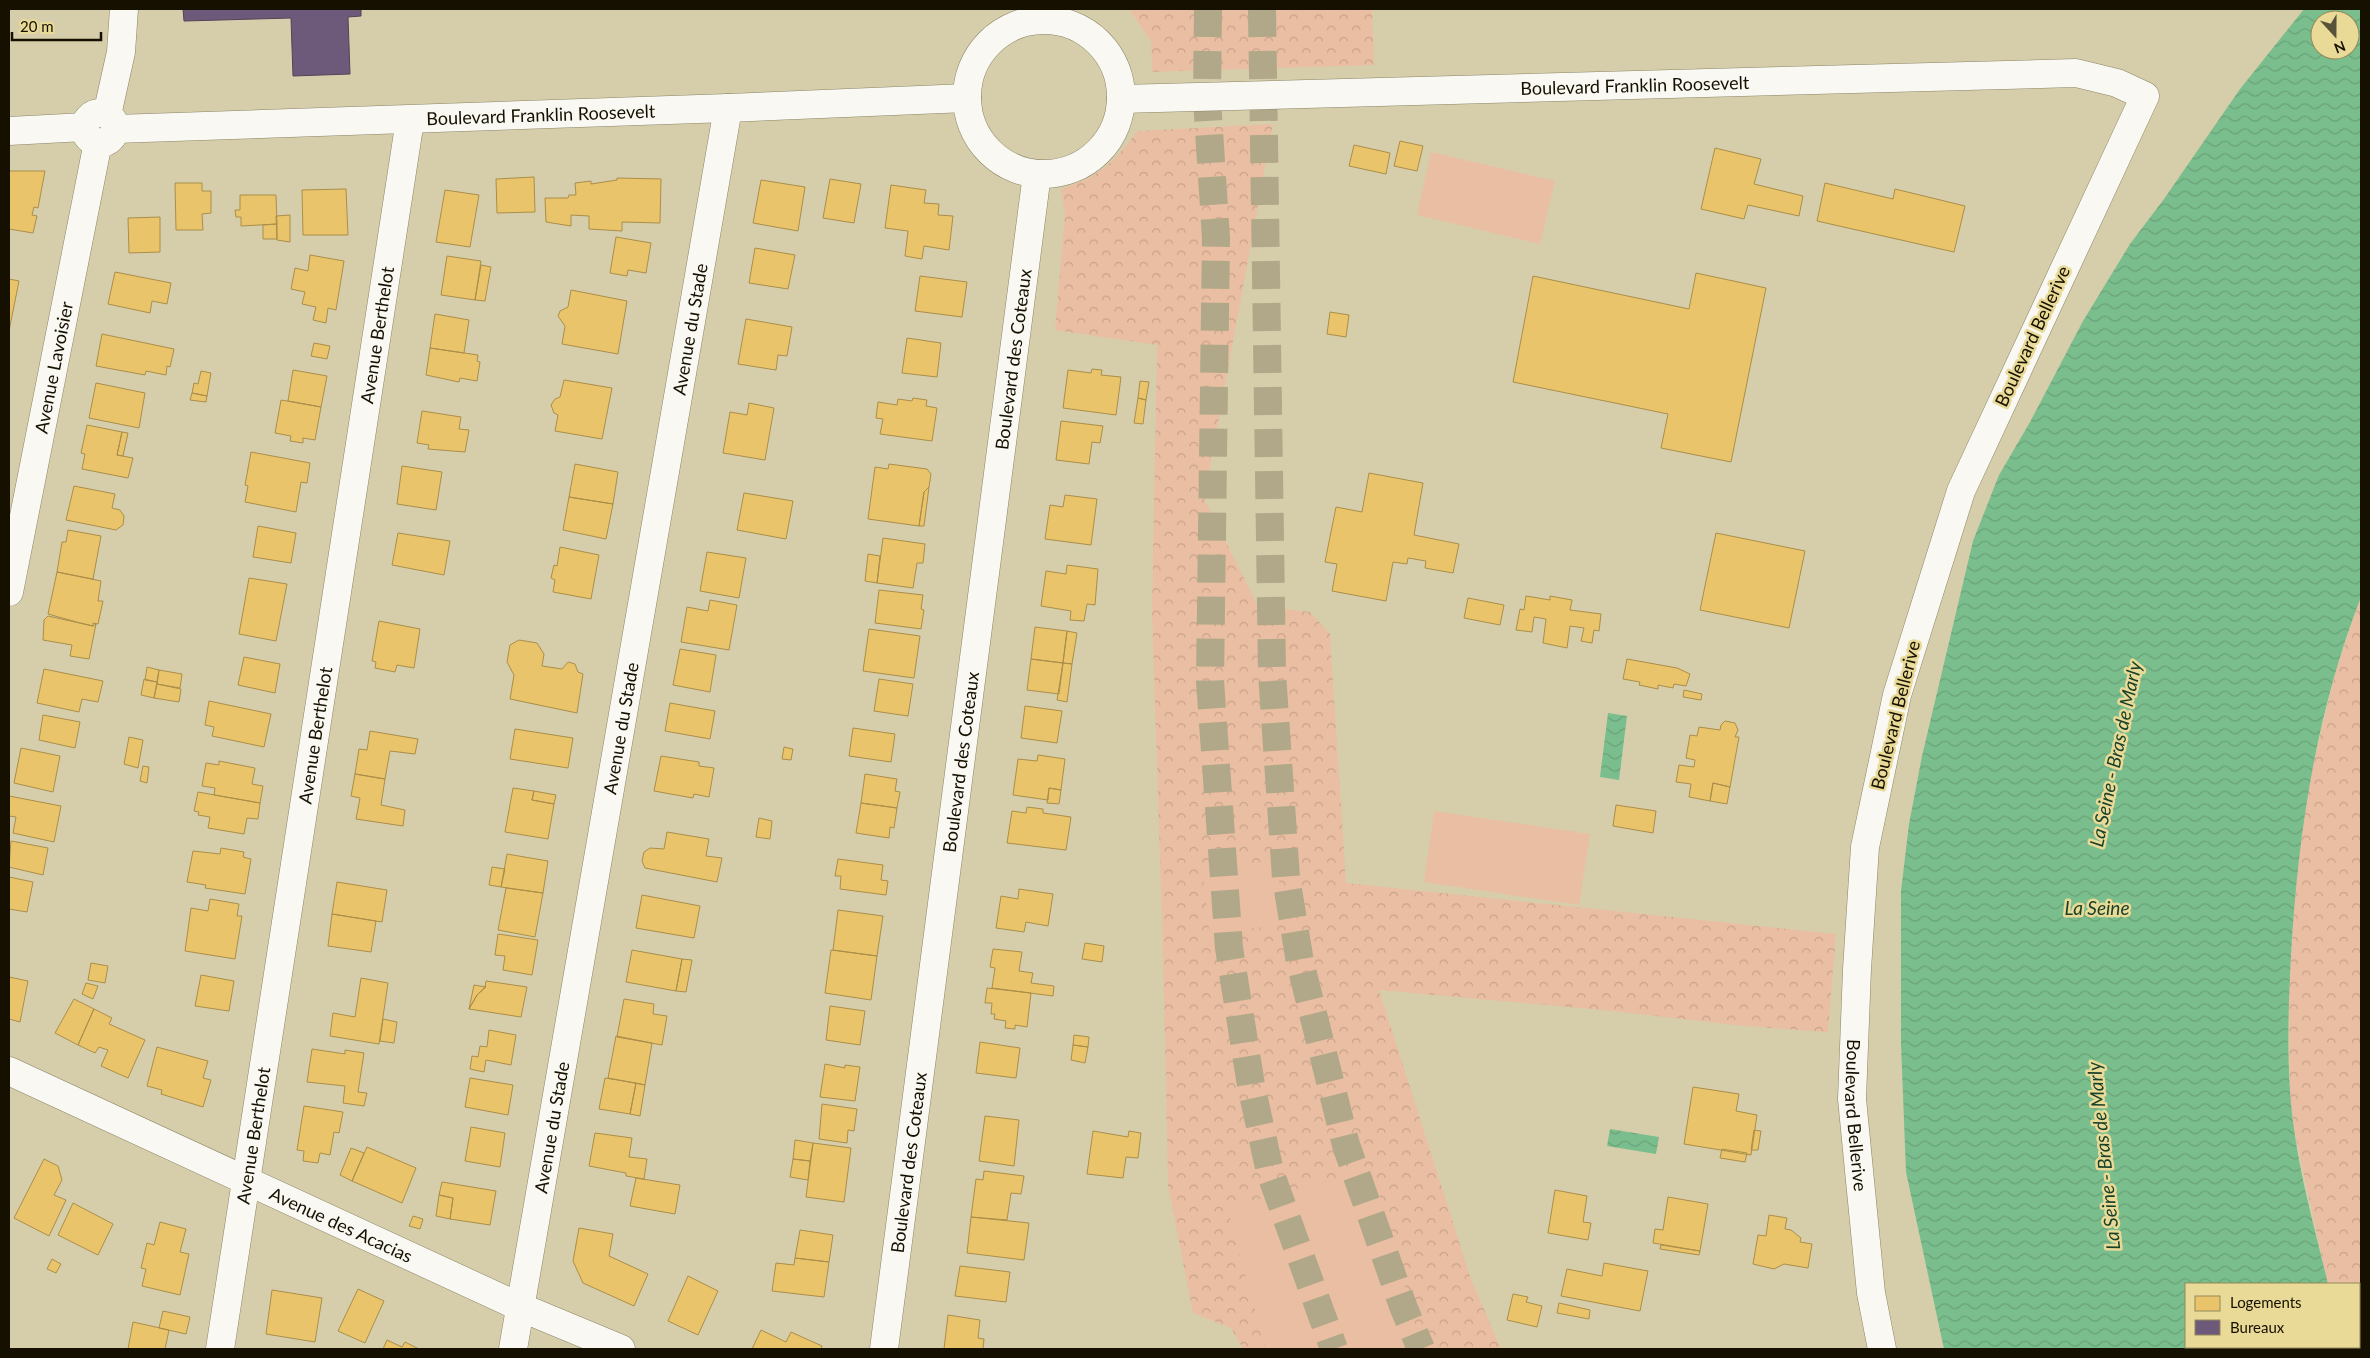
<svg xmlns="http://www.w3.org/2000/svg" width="2370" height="1358" font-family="Lato,sans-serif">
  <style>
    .park { fill: url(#park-crowns) }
    .pitch { fill: #eabea2 }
    .water { fill: url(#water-waves); fill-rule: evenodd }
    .homes { fill: #e9c46a; stroke: #aa8e4a }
    .offices { fill: #6d597a; stroke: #534355 }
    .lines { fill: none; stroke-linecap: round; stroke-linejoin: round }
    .motorway-tunnel { stroke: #b0a888; stroke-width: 28; stroke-dasharray: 28 14; stroke-linecap: butt }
    .minor-casing { stroke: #8a8466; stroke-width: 29 }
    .minor { stroke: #f9f8f2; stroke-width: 28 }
    .labels { text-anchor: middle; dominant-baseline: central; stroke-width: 5; stroke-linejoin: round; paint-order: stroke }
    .street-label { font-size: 18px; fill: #161000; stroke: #e9da97 }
    .water-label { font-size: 19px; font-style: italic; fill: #18412a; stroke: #e9da97 }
  </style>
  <defs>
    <pattern id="park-crowns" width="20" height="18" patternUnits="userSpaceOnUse" patternTransform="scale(1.25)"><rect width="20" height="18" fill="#eabea2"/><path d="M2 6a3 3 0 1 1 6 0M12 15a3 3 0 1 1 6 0" fill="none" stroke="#c8a28a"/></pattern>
    <pattern id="water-waves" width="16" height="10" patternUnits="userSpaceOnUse" patternTransform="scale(1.25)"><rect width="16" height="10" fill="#7bbe8d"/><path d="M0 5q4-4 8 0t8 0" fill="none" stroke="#6aa278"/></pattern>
  </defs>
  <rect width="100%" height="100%" fill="#d6ceaa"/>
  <path class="park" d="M1129,9h243l2,56 -222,7 -1,-31z
    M1273,124l-69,375 54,107 52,6 20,22 16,249 490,51 -8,98 -84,-6 -132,-15 -233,-21 92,289 30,70h-258l-12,-21 -38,-15 -25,-127 -5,-231 -11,-344 5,-266 -102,-15 10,-117 -4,-24c38,-12 54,-27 76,-58z
    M2361,597v752h-18l-1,-2h17v-63h-31l-34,-154 -4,-37 -1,-99 6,-99 12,-105 29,-120z"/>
  <path class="pitch" d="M1431,152l124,29 -15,63 -123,-29z
    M1434,811l156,23 -11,71 -155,-23z
    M1276,860l9,64 -75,10 -8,-64z
    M1372,1168l50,181h-156l-39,-141z"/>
  <path class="water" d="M2304,9h57v588c-45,115 -63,236 -70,358 -3,58 -5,117 3,174 7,52 22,104 34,155h-142v63h156l1,2h-399l-38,-177 -5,-128v-153l8,-67 13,-68 51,-215 26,-66 31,-53 53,-101 47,-77 34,-45 76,-110zM2320,20h30v30h-30z
    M1608,713l19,3 -8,64 -19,-3z
    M1610,1129l49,8 -3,17 -49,-8z"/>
  <path class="homes" d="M1400,141l23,5 -6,25 -23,-5z
    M1354,145l36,8 -4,21 -37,-8z
    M1715,148l46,11 -7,25 49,12 -4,20 -51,-11 -4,14 -43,-10z
    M9,171h36l-7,37 -4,-1 -2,8 5,1 -4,17 -24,-4z
    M534,177l1,35 -38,1 -1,-34z
    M617,178l44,1 -1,44 -38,-1v9l-33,-2v-13l-18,-1v11l-25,-4 -1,-24h23l1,-3h7l-1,-12 16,-2v3l26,-4z
    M830,179l31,5 -7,39 -31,-5z
    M761,180l44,7 -7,44 -45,-8z
    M175,183h27v8h9v22l-9,1 1,16h-27z
    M1825,183l68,16 2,-10 70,17 -11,46 -137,-31z
    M891,185l35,5 -2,13 15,1 -1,11 15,1 -4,34 -25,-4 -2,13 -17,-3 3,-25 -23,-3z
    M346,189l2,46h-45l-1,-45z
    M445,190l34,5 -9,52 -34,-5z
    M240,195h36l1,29 -36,2v-9h-5l-1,-7h5z
    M290,215v27l-13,-2 -1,-24z
    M160,217v35l-31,1 -1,-35z
    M277,224v15h-14v-14z
    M616,237l35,6 -5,30 -18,-3 -1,6 -17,-3z
    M755,248l40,7 -7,34 -39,-6z
    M310,255l34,6 -8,49 -8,-2 -2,15 -13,-3 3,-13 -14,-3 3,-12 -14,-3 4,-21 13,3z
    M447,256l34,5 -6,39 -34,-5z
    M481,265l10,2 -6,34 -10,-1z
    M115,272l56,11 -4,21 -15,-3 -2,12 -42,-9z
    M1696,273l70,15 -35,174 -70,-14 7,-34 -155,-32 20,-106 156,33z
    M920,276l47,6 -5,35 -47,-6z
    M9,279l10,2 -10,50z
    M571,290l56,11 -9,53 -56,-10 3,-18 -7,-10 2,-5 8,-4z
    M1330,312l19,3 -3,22 -19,-3z
    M435,314l34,6 -5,33 -34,-5z
    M746,319l46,8 -5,29 -9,-1 -2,15 -38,-6z
    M102,334l72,15 -4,18 -3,-1 -1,9 -20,-4 -1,4 -49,-9z
    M907,338l34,5 -4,34 -35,-4z
    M314,343l16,3 -3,13 -16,-3z
    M430,348l48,7 -1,6 3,1 -3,19 -17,-3 -1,4 -33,-7z
    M1092,369l10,1 -1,5 20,2 -5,38 -53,-7 5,-38 23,3z
    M293,370l34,6 -6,31 -33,-6z
    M201,371l10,2 -4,23 -15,-3 2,-10 4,1z
    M564,380l48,8 -10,51 -47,-8 3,-16 -4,-2 -3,-8 4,-6 5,-2z
    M1140,381l9,1 -3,18 -8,-2z
    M96,383l49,10 -6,35 -50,-10z
    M192,393l15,3 -1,6 -16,-2z
    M913,398l14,2 -1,6 11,2 -5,33 -52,-7 3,-15 -7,-1 2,-16 19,3 1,-6 14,2z
    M1138,398l8,2 -3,24 -9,-1z
    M281,400l40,7 -6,33 -12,-2v5l-13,-2 1,-5 -16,-3z
    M749,403l25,5 -9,52 -42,-7 7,-41 17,3z
    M422,411l39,6 -2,12 10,1 -4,22 -37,-3 1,-4 -12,-2z
    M1061,421l42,5 -3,17 -8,-1 -3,22 -33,-4z
    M87,425l35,7 -5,23 16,3 -5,20 -46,-9 3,-15 -4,-1z
    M122,432l6,1 -5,23 -6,-1z
    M251,452l59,11 -3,20 -6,-1 -5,30 -51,-10 3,-16 -3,-1z
    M575,464l43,8 -5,32 -44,-7z
    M889,464l38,5 4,5 -2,13 -5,5 -5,34 -51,-7 7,-52 13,2z
    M402,466l40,6 -6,38 -39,-6z
    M1369,473l54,10 -9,52 45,9 -6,29 -28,-5 1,-7 -18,-3 -1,6 -14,-2 -7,39 -54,-10 5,-27 -12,-2 11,-55 26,5z
    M74,486l41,8 -3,14 8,2 4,6 -1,9 -7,5 -50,-10z
    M929,487l-5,39h-5l5,-34z
    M744,493l49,8 -7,38 -49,-9z
    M1065,495l32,4 -6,46 -46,-6 5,-34 13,2z
    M569,497l44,7 -7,35 -43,-9z
    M258,526l38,7 -5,30 -38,-6z
    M68,530l33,6 -8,43 -36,-7 5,-30h4z
    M398,533l52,8 -6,34 -52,-10z
    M1716,533l89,18 -16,77 -89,-18z
    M883,538l42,6 -2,19h-6l-4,25 -36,-5z
    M560,547l39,8 -8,44 -38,-7 2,-12 -4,-2 3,-13 3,1z
    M707,552l39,6 -7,40 -39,-7z
    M868,554l12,2 -3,27 -12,-2z
    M1067,565l31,4 -3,36 -8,-1 -3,17 -14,-1 1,-9 -30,-5 5,-35 20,3z
    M57,572l44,9 -3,20h5l-5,23 -5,-1v3l-13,-3 -32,-9z
    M249,578l38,6 -11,57 -37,-7z
    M879,590l44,5 -2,14 3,1 -3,19 -46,-6z
    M1526,596l24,4v-4l22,4 -2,10 31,4 -2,17 -5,-1 -2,13 -11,-2 3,-13 -14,-2 -3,22 -24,-5 3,-24 -12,-2 -2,15 -16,-2 4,-21 4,1z
    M1468,598l36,7 -4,20 -36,-7z
    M710,600l27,5 -8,45 -48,-8 6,-35 21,4z
    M48,616l45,10 3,-2 -7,35 -19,-3 2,-11 -29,-5 1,-20z
    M379,621l41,8 -6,39 -17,-3 -2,7 -20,-4 1,-6 -4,-1z
    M1035,627l32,4 -4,32 -32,-4z
    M869,629l51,7 -6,42 -51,-7z
    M1067,631l10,2 -5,31 -9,-1z
    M519,640l18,3 7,11 -2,12 20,3 6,-7 7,2 3,8 5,2 -6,39 -67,-14 4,-24 -7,-13 3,-17z
    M680,649l36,6 -6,37 -37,-7z
    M244,657l36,7 -5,29 -37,-8z
    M1031,659l32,4 -4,31 -32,-4z
    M1627,659l50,9 13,6 -4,12 -12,-2 -1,4 -15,-3v4l-19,-4 1,-3 -17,-3z
    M1063,663l9,1 -5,38 -10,-2z
    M147,667l12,3 -2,12 -12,-2z
    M44,669l59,12 -5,21 -16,-3 -3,13 -42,-9z
    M159,670l23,4 -2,14 -23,-4z
    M144,679l13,3 -3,16 -13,-3z
    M879,679l34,5 -5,32 -34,-5z
    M157,684l24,5 -2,13 -25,-4z
    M1684,690l18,4 -1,6 -18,-3z
    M209,701l62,13 -7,33 -52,-11 2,-9 -9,-2z
    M670,703l45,8 -5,28 -45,-8z
    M1025,706l37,5 -5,32 -36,-5z
    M43,715l37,7 -5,26 -36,-8z
    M1725,721l10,2 3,7 -3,7h4l-9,50 -17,-4 -3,18 -21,-4 2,-13 -15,-2 3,-17 15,2 1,-7 -9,-2 4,-23 7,1 2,-9 21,3 1,-5z
    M853,728l42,6 -4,28 -42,-6z
    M515,729l58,9 -5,30 -58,-9z
    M370,731l48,8 -3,15 -25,-3 -5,28 -30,-5 4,-25 8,1z
    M129,737l14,3 -5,28 -14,-4z
    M784,747l9,2 -2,11 -9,-1z
    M21,748l39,8 -7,36 -39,-9z
    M1038,755l27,4 -4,31 -12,-2 -1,12 -35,-5 5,-36 19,2z
    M661,756l38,6v4l15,2 -5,29 -15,-3 -1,4 -39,-7z
    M219,761l36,7 -3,16 11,2 -3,17 -46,-8 1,-7 -13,-2 4,-23 13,2z
    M143,766l6,1 -2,16 -7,-2z
    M355,774l30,5 -4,26 24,5 -2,16 -47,-7 4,-21 -9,-2z
    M865,774l32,5 -2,12 5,1 -3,16 -36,-5z
    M1713,783l17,4 -3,17 -17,-3z
    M513,788l21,3 -2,9 22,4 -6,35 -43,-7z
    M1049,788l12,2 -2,14 -12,-1z
    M534,791l22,4 -2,9 -22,-4z
    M198,792l62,11 -2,16 -11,-1 -3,16 -36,-6 2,-11 -12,-2 1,-3 -5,-1z
    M9,796l52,10 -7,36 -41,-9 3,-16 -7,-1z
    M861,803l36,5 -3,20 -4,-1 -1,11 -33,-5z
    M1616,805l40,6 -3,22 -40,-7z
    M1027,807l16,2v4l28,4 -5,33 -59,-7 5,-32 14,2z
    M759,818l13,3 -2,18 -14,-2z
    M667,832l42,7 -3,17 16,2 -5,24 -72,-14 -3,-7 2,-9 6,-4 14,1z
    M11,841l37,7 -5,27 -34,-8z
    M221,848l23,4 -1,5 8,2 -6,35 -40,-6 1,-3 -19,-3 6,-31 27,3z
    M507,854l41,7 -5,32 -42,-6z
    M838,859l45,6 -2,15 7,1 -2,14 -46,-6 1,-13h-6z
    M492,867l13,2 -4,18 -12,-2z
    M9,877l24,5 -6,30 -18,-3z
    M337,882l50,8 -5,32 -50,-8z
    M506,888l37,5 -8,44 -37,-7z
    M1019,889l34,5 -5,32 -22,-4 -2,10 -28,-4 5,-32 17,3z
    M642,895l58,11 -6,32 -58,-10z
    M210,899l29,5 -2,12h5l-7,43 -50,-8 6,-43 17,3z
    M838,910l45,6 -6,40 -44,-6z
    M332,914l44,7 -5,31 -43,-6z
    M498,934l40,6 -6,35 -29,-5 2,-14 -10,-1z
    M1085,943l19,3 -2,16 -20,-3z
    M993,949l29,3 -3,19 14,2 -2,10 23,3 -1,10 -61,-8 3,-20 -5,-1z
    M632,950l50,9 -6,32 -50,-9z
    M831,950l46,6 -6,44 -46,-7z
    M682,959l10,1 -6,32 -10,-1z
    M91,963l17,3 -3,17 -17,-3z
    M201,975l33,6 -5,30 -34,-5z
    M9,977l19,4 -8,41 -11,-3z
    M361,978l27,5 -9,61 -49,-8 3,-23 22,4z
    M486,981l41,6 -6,30 -52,-8 8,-14 8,-8z
    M86,983l12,3 -5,13 -11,-5z
    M474,985l12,2 -9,8 -8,14z
    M987,988l44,5 -4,34 -12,-2v4l-10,-1 1,-7 -12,-2 1,-5h-4l1,-11h-7z
    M74,999l20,10 -16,36 -23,-12z
    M624,999l30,5 -1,10 14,2 -5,29 -45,-8z
    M830,1006l35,5 -5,34 -34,-5z
    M94,1009l18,9 -3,6 36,16 -17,38 -27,-12 7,-16 -9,-3 -4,6 -17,-8z
    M383,1019l14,3 -3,21 -14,-2z
    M489,1030l27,5 -5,30 -25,-5 -2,12 -14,-3 2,-13 6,1 2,-11 7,1z
    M1074,1035l15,2 -1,10 -15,-2z
    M616,1036l36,7 -7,42 -37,-7z
    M980,1042l40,6 -4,30 -40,-5z
    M1073,1045l15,2 -3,16 -14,-3z
    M157,1047l51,14 -5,17 8,2 -8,27 -42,-13 1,-4 -15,-4z
    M312,1049l33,5v-4l19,3 -6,39 9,1 -3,13 -21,-3 2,-17 -38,-4z
    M825,1064l20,4v-3l15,2 -5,34 -35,-4z
    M470,1078l43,7 -5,30 -43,-8z
    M605,1078l31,5 -6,31 -31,-5z
    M636,1083l9,2 -5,31 -10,-2z
    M1693,1087l46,7 -3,17 21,4 -6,40 -67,-11z
    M822,1104l35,5 -3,22 -6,-1 -1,13 -28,-4z
    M304,1106l39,6 -4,21 -5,-1 -4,23 -10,-2 -2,10 -15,-2 1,-10 -7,-1z
    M985,1116l34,4 -5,46 -35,-5z
    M471,1127l34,6 -5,34 -35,-6z
    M1754,1130l7,1 -3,19h-7z
    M1093,1131l35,6 1,-6 12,2 -3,25 -12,-1 -3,21 -36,-4z
    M595,1133l37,5 -3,19 18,2 -3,20 -18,-3v-3l-37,-7z
    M795,1140l18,3 -3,18 -17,-2z
    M813,1143l38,5 -7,54 -38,-5z
    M367,1147l49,21 -14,35 -50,-22z
    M351,1148l13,5 -12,28 -12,-6z
    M1722,1149l25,4 -2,9 -25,-4z
    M44,1159l14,7 4,14 -8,15 12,5 -17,36 -35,-18z
    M793,1159l17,2 -2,19 -18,-3z
    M984,1171l40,5 -3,18 -10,-1 -4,27 -36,-3 5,-38 7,1z
    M636,1178l44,7 -5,29 -45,-8z
    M442,1182l54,9 -6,34 -40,-6 3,-21 -14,-3z
    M1555,1190l32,6 -4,26 8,1 -3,17 -40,-7z
    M439,1195l14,3 -3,21 -14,-3z
    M1668,1197l40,7 -8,47 -47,-8 2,-14 8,1z
    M73,1203l40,21 -15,31 -40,-20z
    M1769,1215l18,3 -2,11 6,1 10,8 -1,4 12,2 -4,24 -24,-4 -10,5 -21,-5 5,-29 8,1z
    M413,1216l10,3 -3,10 -11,-3z
    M971,1217l58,6 -5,37 -57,-7z
    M160,1222l26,7 -6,23 9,2 -9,41 -38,-9 4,-17 -5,-1 6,-25 7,2z
    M579,1228l34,6 -4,22 39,18 -14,32 -51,-23 -10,-22z
    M800,1230l33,5 -4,27 -34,-4z
    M1661,1245l39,6 -1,4 -39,-6z
    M795,1258l34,4 -5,35 -52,-6 4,-28 18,2z
    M52,1259l9,5 -5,9 -9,-4z
    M1604,1263l44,8 -8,40 -79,-15 6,-27 35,7z
    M960,1266l50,6 -4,30 -51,-6z
    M688,1276l30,15 -20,44 -30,-14z
    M358,1289l26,12 -19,42 -27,-12z
    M272,1290l50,8 -7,44 -49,-8z
    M1513,1294l15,3 -2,5 16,4 -5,21 -30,-7z
    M1559,1303l31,7 -1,9 -32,-6z
    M163,1311l27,6 -4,17 -27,-6z
    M948,1315l32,5 -2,18 6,1 -1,10h-39z
    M133,1322l36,8 -4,19h-37z
    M761,1330l25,12 5,-10 31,14 -1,3h-69z
    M387,1340l15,7 3,-5 14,7h-36z"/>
  <path class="offices" d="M183,9h178v7l-13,1 2,57 -57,2 -2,-58 -107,3z"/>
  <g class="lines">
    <path class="motorway-tunnel" d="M1208,9l-1,91 9,138 -6,443 19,267 22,137 19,87 64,177
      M1262,9l10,664 14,205 14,84 46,183 57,161 18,43"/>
    <g class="minor-casing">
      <g id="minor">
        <circle cx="1044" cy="97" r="77"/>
        <path id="s1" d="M1121,99l955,-26 41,10 28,13 -184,395 -64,204 -32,152 -8,122 -5,130 19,194 11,56"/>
        <circle cx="100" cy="128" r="15"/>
        <path d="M107,115l14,-63 3,-43"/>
        <path id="s2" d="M115,129l613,-21 239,-10"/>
        <path d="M9,131l76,-4"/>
        <path id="s3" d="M9,592l89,-450"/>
        <path id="s4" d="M9,1071l511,236 101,42"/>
        <path id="s5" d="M220,1349l190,-1229"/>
        <path id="s6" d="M513,1349l215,-1241"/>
        <path id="s7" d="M884,1349l153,-1175"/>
      </g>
    </g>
    <use href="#minor" class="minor"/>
  </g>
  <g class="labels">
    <g class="street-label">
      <text stroke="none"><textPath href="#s1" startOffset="514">Boulevard Franklin Roosevelt</textPath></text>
      <text stroke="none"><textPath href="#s2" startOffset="426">Boulevard Franklin Roosevelt</textPath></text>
      <text stroke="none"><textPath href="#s6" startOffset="1035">Avenue du Stade</textPath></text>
      <text stroke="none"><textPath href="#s5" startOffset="1026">Avenue Berthelot</textPath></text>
      <text transform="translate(2032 336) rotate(-65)">Boulevard Bellerive</text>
      <text stroke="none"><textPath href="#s7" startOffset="998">Boulevard des Coteaux</textPath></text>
      <text stroke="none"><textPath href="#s3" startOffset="229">Avenue Lavoisier</textPath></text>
      <text transform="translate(1895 715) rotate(-76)">Boulevard Bellerive</text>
      <text stroke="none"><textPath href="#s6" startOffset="630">Avenue du Stade</textPath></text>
      <text stroke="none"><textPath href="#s5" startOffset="621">Avenue Berthelot</textPath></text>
      <text stroke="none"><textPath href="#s7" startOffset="592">Boulevard des Coteaux</textPath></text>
      <text stroke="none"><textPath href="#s1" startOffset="2102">Boulevard Bellerive</textPath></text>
      <text stroke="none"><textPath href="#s6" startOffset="225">Avenue du Stade</textPath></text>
      <text stroke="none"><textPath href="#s5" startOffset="216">Avenue Berthelot</textPath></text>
      <text stroke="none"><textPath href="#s7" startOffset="188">Boulevard des Coteaux</textPath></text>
      <text stroke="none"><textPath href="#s4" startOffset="366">Avenue des Acacias</textPath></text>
    </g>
    <g class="water-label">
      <text transform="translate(2115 754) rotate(-78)">La Seine - Bras de Marly</text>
      <text x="2097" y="907">La Seine</text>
      <text transform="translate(2103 1156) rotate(-96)">La Seine - Bras de Marly</text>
    </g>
  </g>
  <rect width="2370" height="1358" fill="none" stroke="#161000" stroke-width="20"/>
  <rect x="2185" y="1283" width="175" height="65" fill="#e9da97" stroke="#95895b"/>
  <rect x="2195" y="1296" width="25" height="15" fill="#e9c46a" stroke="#95895b"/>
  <text x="2230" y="1308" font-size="15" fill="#161000">Logements</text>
  <rect x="2195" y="1320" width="25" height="15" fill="#6d597a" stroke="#95895b"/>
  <text x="2230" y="1333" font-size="15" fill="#161000">Bureaux</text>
  <g transform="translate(2335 35) rotate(159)"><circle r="24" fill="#e9da97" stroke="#95895b"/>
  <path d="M0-4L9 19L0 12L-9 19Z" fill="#59523b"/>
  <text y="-8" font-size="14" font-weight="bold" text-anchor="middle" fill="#161000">N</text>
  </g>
  <path d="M12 32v8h89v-8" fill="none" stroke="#161000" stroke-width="2.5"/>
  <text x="20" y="32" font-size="15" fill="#161000" stroke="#e9da97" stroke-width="4" paint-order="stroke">20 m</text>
</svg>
